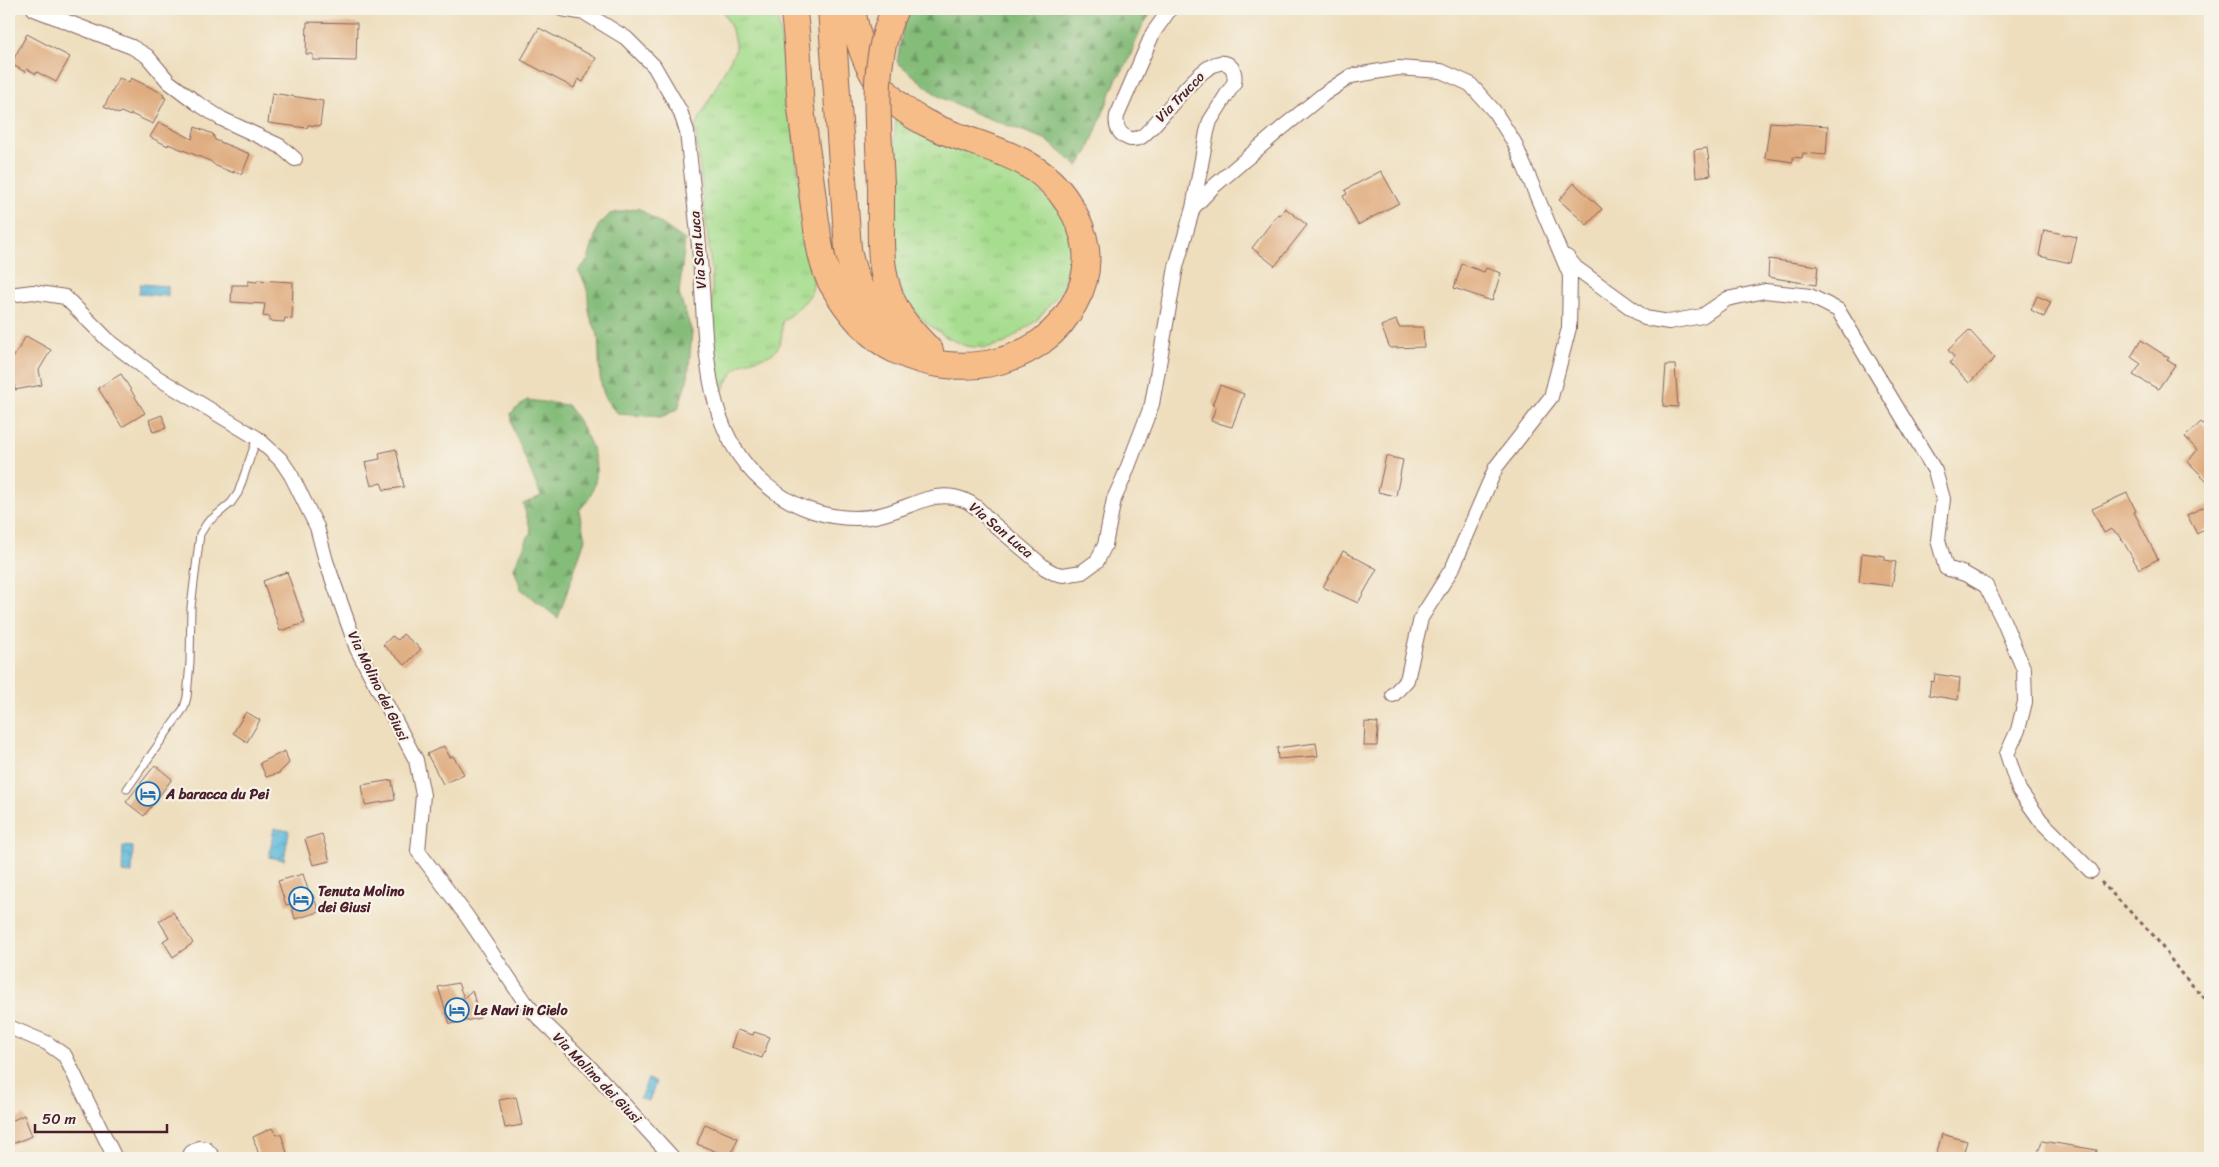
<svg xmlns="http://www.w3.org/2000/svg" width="2219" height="1167" font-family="Sriracha,sans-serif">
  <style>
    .grass { fill: url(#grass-tufts); stroke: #787e5c }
    .forest { fill: url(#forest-firs); stroke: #676e52 }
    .water { fill: url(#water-waves); stroke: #546c83 }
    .building { fill: #dfac7f }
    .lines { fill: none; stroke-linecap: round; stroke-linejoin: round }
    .service-casing { stroke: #83625e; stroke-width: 9 }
    .minor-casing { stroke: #83625e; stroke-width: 16 }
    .motorway-casing { stroke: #83625e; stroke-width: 28 }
    .path { stroke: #83625e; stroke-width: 3; stroke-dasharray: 4 4; stroke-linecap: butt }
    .service { stroke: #fff; stroke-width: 7 }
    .minor { stroke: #fff; stroke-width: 14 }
    .motorway { stroke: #f7bd88; stroke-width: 26 }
    .motorway-bridge-casing { stroke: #83625e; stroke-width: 28; stroke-linecap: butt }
    .motorway-bridge { stroke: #f7bd88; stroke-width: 26 }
    .labels { text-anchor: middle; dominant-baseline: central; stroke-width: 4.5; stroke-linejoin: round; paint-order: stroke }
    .street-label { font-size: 14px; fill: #4a1f2b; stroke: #f7f3e8 }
    .poi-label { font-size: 14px; font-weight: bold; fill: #4a1f2b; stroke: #f7f3e8; text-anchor: start }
  </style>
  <defs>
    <pattern id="grass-tufts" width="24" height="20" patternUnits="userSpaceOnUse" patternTransform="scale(1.25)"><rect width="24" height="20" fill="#a6dd8e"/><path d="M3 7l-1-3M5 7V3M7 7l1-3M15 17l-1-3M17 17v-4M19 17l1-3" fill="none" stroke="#90bd7b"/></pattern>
    <pattern id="forest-firs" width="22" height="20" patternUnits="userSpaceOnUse" patternTransform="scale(1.25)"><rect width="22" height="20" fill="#84bc79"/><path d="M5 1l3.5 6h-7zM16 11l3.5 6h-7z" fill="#6e9863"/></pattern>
    <pattern id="water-waves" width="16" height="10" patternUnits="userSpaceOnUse" patternTransform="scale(1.25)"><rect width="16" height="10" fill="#5dbadb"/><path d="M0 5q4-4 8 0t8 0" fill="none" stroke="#529fbc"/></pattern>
  </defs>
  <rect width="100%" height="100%" fill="#f7f3e8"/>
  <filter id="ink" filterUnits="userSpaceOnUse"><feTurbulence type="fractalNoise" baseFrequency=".02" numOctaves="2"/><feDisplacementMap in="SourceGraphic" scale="10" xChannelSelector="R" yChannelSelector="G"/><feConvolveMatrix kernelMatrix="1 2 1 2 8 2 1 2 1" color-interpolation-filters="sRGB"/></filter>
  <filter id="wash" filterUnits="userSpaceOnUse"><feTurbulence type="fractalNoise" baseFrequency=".0096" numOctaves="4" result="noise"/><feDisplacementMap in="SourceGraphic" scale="20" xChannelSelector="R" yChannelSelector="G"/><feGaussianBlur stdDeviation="1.12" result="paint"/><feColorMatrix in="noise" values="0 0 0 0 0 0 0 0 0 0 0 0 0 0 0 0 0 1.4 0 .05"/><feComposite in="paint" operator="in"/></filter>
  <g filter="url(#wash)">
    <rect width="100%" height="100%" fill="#eedebd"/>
    <path class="grass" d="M722,9h55l31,242c10,45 7,42 -26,71 0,16 0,30 -18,35 -7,2 -14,3 -20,6 -10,6 -16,17 -22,28l-6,-9 -4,-29v-78l-17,-148 41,-78 -4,-20z
      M896,118l129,58 29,22 15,32 2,20 -9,40 -25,30 -32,23 -20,5 -19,-2 -18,-8 -26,-18 -17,-22 -9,-19 -6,-27 1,-72z"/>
    <path class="forest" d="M909,9h245l-12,17 -15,38 -11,16 -28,71 -10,15 -33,-27 -66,-24 -41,-19 -41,-34 7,-40z
      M638,208l47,32 -6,54 13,38 -4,45 -10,32 -17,8 -42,-3c-25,-19 -18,-50 -21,-77 0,-6 -5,-12 -7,-18 -6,-22 2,-25 -13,-48l10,-11 10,-34 12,-12z
      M527,400l40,5c18,24 38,56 25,87 -2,7 -9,13 -13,19l6,28 -27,79 -37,-29 -7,-21 17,-37 -8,-27 18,-8 -28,-67 -2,-16z"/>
    <path class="water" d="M140,284l28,2v10l-29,-2z
      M274,828l15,3 -5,29 -15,-3z
      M123,846l10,1 -1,26 -10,-1z
      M648,1079l8,3 -7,19 -9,-3z"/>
    <g id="blocks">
      <path class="building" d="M307,22l50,1 -1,38 -43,-1v-6h-7z
        M539,28l57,30 -13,24 -5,-3 -4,9 -53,-28z
        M27,34l43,23 -14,25 -19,-10 -1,2 -9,-5 -2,3 -14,-8z
        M119,78l10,4 2,-4 33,16 -1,3 3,1 -13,26 -22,-10 -1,2 -9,-4 -2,2 -15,-7z
        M272,93l51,8 -3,25 -12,-1 -1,3 -39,-5z
        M159,122l33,17 3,-12 18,7 2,6 35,14 -8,20 -9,-3 1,2 -18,-7 -6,-5 -42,-17v2l-18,-9z
        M1770,122l58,4 -2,29 -23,-2 -1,5 -9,-1v5l-28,-4z
        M1707,148l4,27 -15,2 -2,-27z
        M1381,171l18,32 -41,22 -15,-29 4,-2 -2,-4z
        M1574,183l28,26 -15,16 -28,-25z
        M1285,208l22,17 -32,41 -23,-18 26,-34 2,1z
        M2044,230l33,7 -6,26 -32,-7z
        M1769,259l49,7 -2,19 -48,-8z
        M1462,264l22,8 2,-4 15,5 -9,28 -38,-13z
        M257,280l36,2 -1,37 -7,-1 -1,4 -15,-1 1,-4 -7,-1 2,-12 -34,-2 1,-17h16v-4l9,1z
        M2037,296l14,6 -7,15 -13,-7z
        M1396,320l3,7h24l1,20 -34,1 -9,-22z
        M1969,330l26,28 -26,25 -19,-20 4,-6 -6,-7z
        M26,336l25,14 -12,20 3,15 -27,5 -5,-27z
        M2141,340l28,18 -2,2 8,5 -17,24 -25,-14 8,-11 -10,-7z
        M1666,365h9l3,42 -15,-1z
        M121,374l24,39 -23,14 -24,-39z
        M1220,385l24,9 -12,33 -21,-6 5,-15 -4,-1z
        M162,415l4,13 -13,4 -4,-12z
        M2201,422l9,9v53l-22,-22 9,-12 -12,-13z
        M396,449l8,38 -20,3 -3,-7 -10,3 -6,-24 15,-3 -1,-6z
        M1386,456l17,4 -7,36 -18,-4z
        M2127,493l9,18 -2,1 24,47 -19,10 -19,-33 -9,-7 -7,4 -12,-24z
        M2210,504v22l-13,8 -10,-19z
        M1343,551l34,18 -19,34 -35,-16z
        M1862,553l23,3v4l11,2 -4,24 -33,-4z
        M287,572l18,51 -25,8 -17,-50z
        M403,634l18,15 -16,16 -22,-20 9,-9 6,4z
        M1935,674l25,4 -2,22 -29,-5 2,-14 3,1z
        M246,712l14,8 -13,22 -14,-9z
        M1365,722l13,1 -1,23h-13z
        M1316,743l2,13 -40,3 -1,-11z
        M444,746l6,11 3,-1 11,18 -21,10 -16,-30z
        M285,751l4,12 -10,10 -13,4 -6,-14z
        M155,765l17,14 -28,37 -18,-14z
        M392,780l3,20 -30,5 -3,-20z
        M322,834l8,27 -17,4 -8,-26z
        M303,874l7,22 3,-1 6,17 -24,7 -4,-15 -5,1 -8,-24z
        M173,912l20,31 -20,14 -10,-16 6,-4 -10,-16z
        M458,983l6,15 8,-8 8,28 -30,6 -12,-37z
        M737,1030l16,5 1,-3 16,5 -8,21 -31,-11z
        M516,1097l6,28 -17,3 -6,-28z
        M24,1115l8,21 -23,9v-23z
        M705,1124l33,14 -8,19 -33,-13z
        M272,1128l4,7 5,-1 6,19 -14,5h-13l-7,-21z
        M1942,1134l25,7 -5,17h-13l-13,-3z
        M2042,1141l55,9 -1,8h-60z"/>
    </g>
  </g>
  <g filter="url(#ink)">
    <use href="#blocks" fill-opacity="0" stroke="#83625e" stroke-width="1"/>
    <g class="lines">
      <g class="service-casing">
        <path id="service" d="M127,789l57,-81 3,-11 3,-35 1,-55 9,-73 7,-11 24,-20 7,-10 19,-55"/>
      </g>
      <g class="minor-casing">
        <path id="minor" d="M34,9l98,38 15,9 22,26 28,21 25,16 58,27 15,13
          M562,9l23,4 41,25 28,28 26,45 7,20c4,43 10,85 13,128 7,81 -1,179 74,232 23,17 52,27 81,27 28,0 47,-11 72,-19 13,-4 25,-4 37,1 11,4 18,13 26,21 19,16 37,31 55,47l9,5 9,2 19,-3 15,-11 8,-16 9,-46 10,-22 28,-73 24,-137 17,-59 14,-76 3,-11 24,-38c1,-5 1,-10 -2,-15 -21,-27 -74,60 -91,69 -3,2 -7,2 -11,2 -11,-4 -15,-12 -13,-23l36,-83 17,-24
          M1193,208l20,-21 69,-59 42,-34 27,-18 47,-8 43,3 29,13 24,27 20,31 56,133 -1,53 -18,69 -55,70 -43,100 -32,51 -14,62 -14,15
          M1567,257l9,11 69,50 24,4 33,-6 25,-17 38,-8 45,5 28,14 97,161 8,28 -5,41 8,28 19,6 21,12 17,34 21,50 1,32 -7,28 -11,24 12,36 22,31 50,50
          M9,295l24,-3 32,5 43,43 21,16 29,22 99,60 24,22 10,15 26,52 9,34 31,88 59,111 7,35 -5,56 48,64 59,87 14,16 45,43 89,97
          M9,1027l38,16 18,13 50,102
          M189,1158l2,-5 8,-5 7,1 8,9"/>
      </g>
      <g class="motorway-casing">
        <path id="motorway" d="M793,9c6,32 5,66 8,99 4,33 9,66 13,99 4,26 5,53 18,77 15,26 38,55 65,67 62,30 145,15 178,-49 9,-16 13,-34 11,-53 -2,-16 -9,-32 -18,-46 -43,-69 -134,-52 -183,-112 -20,-24 -28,-53 -33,-82
          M831,9l17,240c6,34 19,57 43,81
          M881,186c1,41 -6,90 17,126 8,15 21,27 32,39"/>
      </g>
      <path class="path" d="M2101,882l54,55 25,35 30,32"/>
      <use href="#service" class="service"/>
      <use href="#minor" class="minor"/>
      <use href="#motorway" class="motorway"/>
      <g class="motorway-bridge-casing">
        <path id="motorway-bridge" d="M881,186c-2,-59 -12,-122 14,-177"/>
      </g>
      <use href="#motorway-bridge" class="motorway-bridge"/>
    </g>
  </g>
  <defs>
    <g id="hotel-ring" transform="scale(1.25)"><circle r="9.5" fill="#f7f3e8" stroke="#1f6fb2" stroke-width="1.5"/><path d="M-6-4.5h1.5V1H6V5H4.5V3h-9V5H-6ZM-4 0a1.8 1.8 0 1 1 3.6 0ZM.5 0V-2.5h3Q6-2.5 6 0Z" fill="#1f6fb2"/></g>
  </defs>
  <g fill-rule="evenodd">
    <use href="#hotel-ring" x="148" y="794"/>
    <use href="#hotel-ring" x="301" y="899"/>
    <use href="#hotel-ring" x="457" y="1010"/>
  </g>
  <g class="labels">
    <g class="street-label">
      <text transform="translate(1180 97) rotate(-46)">Via Trucco</text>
      <text transform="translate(698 250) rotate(-95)">Via San Luca</text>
      <text transform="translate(1001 530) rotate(40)">Via San Luca</text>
      <text transform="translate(378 686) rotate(64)">Via Molino dei Giusi</text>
      <text transform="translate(597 1078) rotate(46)">Via Molino dei Giusi</text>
    </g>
    <g class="poi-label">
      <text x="166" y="794">A baracca du Pei</text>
      <text x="318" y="891">Tenuta Molino<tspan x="318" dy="16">dei Giusi</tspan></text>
      <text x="474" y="1010">Le Navi in Cielo</text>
    </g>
  </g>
  <rect width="2219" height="1167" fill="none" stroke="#f7f3e8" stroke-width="30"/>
  <path d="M35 1124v8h132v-8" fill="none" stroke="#4a1f2b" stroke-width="2.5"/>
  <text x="42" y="1124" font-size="15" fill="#4a1f2b" stroke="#f7f3e8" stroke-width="4" paint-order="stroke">50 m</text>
</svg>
